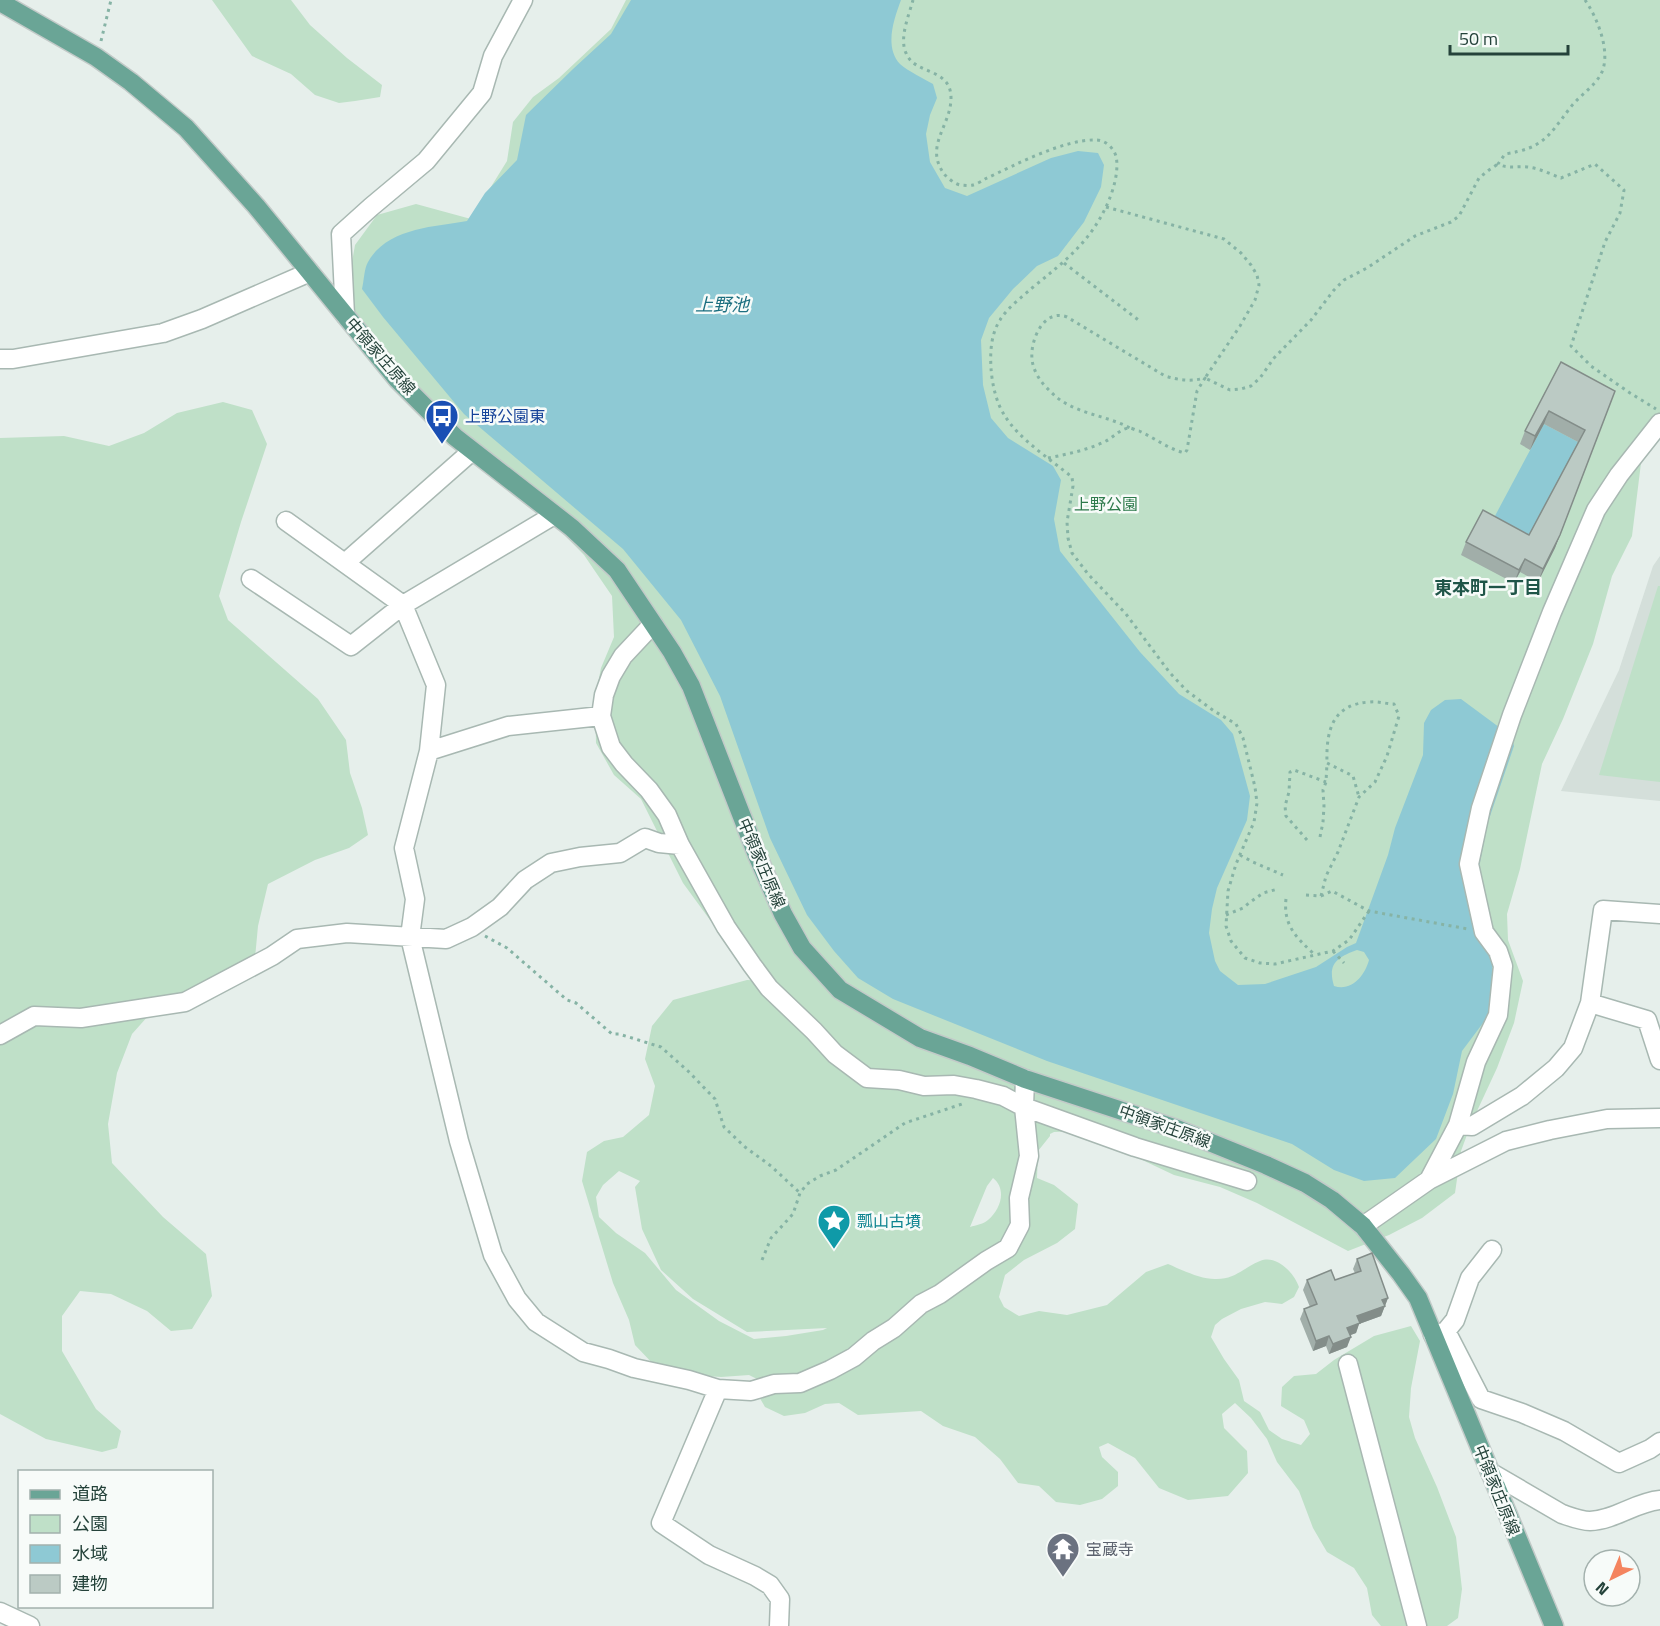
<svg xmlns="http://www.w3.org/2000/svg" width="1660" height="1626" font-family="'Titillium Web','Noto Sans JP',sans-serif">
  <style>
    .built { fill: #d4dfda }
    .green { fill: #bfe0c8; fill-rule: evenodd }
    .water { fill: #8ec9d4; fill-rule: evenodd }
    .lines { fill: none; stroke-linecap: round; stroke-linejoin: round }
    .minor-casing { stroke: #a8b8b2; stroke-width: 21 }
    .major-casing { stroke: #c2cac8; stroke-width: 21 }
    .path { stroke: #86b3a5; stroke-width: 3; stroke-dasharray: 3 4.5; stroke-linecap: butt }
    .minor { stroke: #fff; stroke-width: 18 }
    .major { stroke: #6aa596; stroke-width: 18 }
    .wall { fill: #a1aea9 }
    .shaded-wall { fill: #838d89 }
    .building { fill: #bbcac4; stroke: #838d89; stroke-width: 1.5 }
    .labels { text-anchor: middle; dominant-baseline: central; stroke-width: 5; stroke-linejoin: round; paint-order: stroke }
    .street-label { font-size: 16px; fill: #24423a; stroke: #f7fbf9 }
    .transit-label { font-size: 16px; fill: #164399; stroke: #f7fbf9; text-anchor: start }
    .park-label { font-size: 16px; fill: #2d7a4b; stroke: #f7fbf9 }
    .culture-label { font-size: 16px; fill: #0d838f; stroke: #f7fbf9; text-anchor: start }
    .worship-label { font-size: 16px; fill: #5b616d; stroke: #f7fbf9; text-anchor: start }
    .water-label { font-size: 18px; font-style: italic; fill: #1c6f80; stroke: #f7fbf9 }
    .neighbourhood-label { font-size: 18px; font-weight: bold; fill: #1f5548; stroke: #f7fbf9 }
  </style>
  <rect width="100%" height="100%" fill="#e6efeb"/>
  <path class="built" d="M1660,556v245l-99,-10 58,-121 34,-104z"/>
  <path class="green" d="M212,0h79l19,25 37,33 35,27 -2,12 -25,4 -16,2 -24,-8 -24,-21 -39,-18z
    M626,0h1034v416l-19,47 -9,73 -20,40 -19,68 -30,75 -21,45 -22,105 -13,45 1,26 15,41 -9,42 -17,45 -26,56 -10,27 -6,42 -33,25 -33,17 -41,16 -91,-48 -37,-16 -46,-12 -57,-27 -42,-17 -21,1 -4,2v2l-12,15 -1,27 17,7 24,19 -3,25 -18,14 -33,17 -19,15 -6,22 5,10 15,9 20,-5 28,4 40,-10 39,-33 22,-8c14,6 34,16 49,15 19,0 29,-13 43,-18 17,-7 34,12 39,26l-5,10 -12,7 -17,-2 -24,7 -19,10 -7,6 -4,12 13,22 15,21 5,21 16,11 9,18 13,9 19,6 9,-11 -6,-14 -23,-14 1,-19 12,-11 22,-2 18,-14 40,-24 37,-10 9,15 -9,47 -2,29 6,21 22,49 19,50 6,52 -4,29 -11,8h-66l-9,-11 -5,-27 -13,-20 -27,-16 -14,-24 -14,-37 -22,-29 -10,-23 -16,-21 -16,-15 -13,11 2,14 23,23 1,22 -20,23 -40,4 -29,-12 -24,-30 -27,-15 -9,4 3,10 16,15v14l-16,13 -22,6 -24,-3 -17,-16 -21,-3 -18,-24 -25,-22 -32,-11 -22,-15 -63,4 -19,-12 -14,1 -20,9 -21,3 -19,-9 -7,-12 -1,-16 -8,-4 -28,2 -32,-2 -34,-9 -20,-21 -6,-25 -16,-37 -31,-102 5,-29 17,-11 19,-4 26,-22 6,-29 -10,-27 7,-33 21,-26 74,-20 21,1 -35,-33 -23,-28 -27,-37 -42,-84 -27,-24 -18,-32 -1,-45 6,-30 13,-31 -2,-41 -28,-41 -49,-50 -161,-150 -28,-59 9,-51 22,-30 39,-11 55,15 36,-58 6,-39 20,-25 26,-19 52,-49zM619,1171l21,10 -5,6 7,42 19,41 32,29 54,33 80,-4 -4,2 -37,6 -32,3 -35,-18 -43,-31 -31,-37 -29,-20 -17,-16 -3,-20 7,-12zM993,1178c14,11 8,31 -5,42 -4,4 -12,5 -18,7l17,-41z
    M223,402l29,8 15,34 -26,78 -22,74 9,24 90,79 28,41 4,33 12,35 6,27 -19,13 -34,12 -47,24 -10,42 -3,32 -106,57 -17,19 -15,39 -9,51 4,39 51,54 43,37 6,42 -20,33 -21,2 -24,-20 -36,-17 -31,-3 -18,25v35l34,58 25,22 -4,17 -15,4 -56,-13 -46,-25v-976l64,-2 45,10 35,-13 33,-20z
    M1658,586h2v196l-61,-7z"/>
  <path class="water" d="M631,0h270c-7,19 -17,47 -1,64 8,7 24,15 33,20l4,14 -7,17 -4,19 4,28 15,26 22,8 84,-38 27,-7 20,2 6,12 -3,22 -17,35 -26,34 -21,10 -24,23 -24,29 -8,22 2,45 8,33 17,20 45,28 8,14 -7,39 6,32 80,101 39,42 42,26 12,14 17,62 -3,24 -30,68 -5,21 -3,24 6,28 5,10 18,14 27,-1 51,-17 31,-20 9,-4 32,-88 7,-27 28,-73 1,-32 7,-13 14,-10 16,-1 50,37 3,10 -26,76 -17,85 7,30 15,24 -4,54 -27,36 -9,43 -17,45 -41,39 -31,3 -30,-11 -42,-26 -245,-83 -154,-62 -35,-21 -24,-27 -27,-36 -37,-77 -50,-142 -39,-76 -58,-71 -159,-135 -81,-97 -21,-28c2,-8 2,-20 6,-27 19,-34 65,-35 99,-41l18,-28 32,-33 9,-45 47,-46 38,-35zM1357,950l7,2 5,8c-4,15 -17,32 -35,26 -7,-23 4,-29 23,-36z
    M1544,424l36,19 -56,105 -36,-19z"/>
  <g class="lines">
    <g class="minor-casing">
      <path id="minor" d="M345,315l-4,-81 30,-27 55,-46 56,-68 11,-37 30,-56
        M0,359h13l150,-26 39,-14 108,-47
        M286,521l117,84 33,80 -7,66 -25,97 11,51 -5,38 49,204 34,114 24,44 19,23 47,30 26,7 25,9 55,12 29,9 33,2 23,-7 26,-1 30,-13 24,-13 19,-16 21,-13 27,-24 19,-10 46,-33 22,-13 12,-23 -1,-27 10,-42 -5,-49 1,-28
        M345,563l127,-112
        M251,579l100,67 52,-41 151,-90
        M653,624l-30,32 -12,20 -7,19 -3,21 10,31 13,17 25,26 18,25 13,30 46,82 26,38 17,23 45,43 21,23 32,24 32,2 25,6 30,-1 22,4 27,7 21,11 111,40 112,34
        M429,751l79,-25 93,-10
        M1590,1003l57,17 13,40
        M0,1035l34,-19 47,2 104,-16 87,-46 25,-17 50,-6 99,6 26,-12 28,-20 25,-27 26,-17 29,-6 40,-4 25,-15 14,5 21,2
        M1458,1125l14,1 50,-30 34,-28 17,-20 17,-45 13,-93 57,4
        M1429,1180l29,-55 18,-63 22,-47 5,-49 -5,-15 -14,-19 -15,-68 12,-56 31,-93 40,-103 44,-102 23,-35 41,-52
        M1363,1226l66,-46 77,-39 44,-11 57,-11 53,-1
        M1446,1331l9,-11 15,-42 22,-28
        M1433,1335l13,-4 35,68 41,14 42,18 55,32 31,-14 10,-7
        M1348,1364l69,262
        M718,1389l-57,134 48,32 46,21 15,9 10,14 -1,27
        M1490,1472l72,42c9,3 19,7 28,7 25,-1 46,-19 70,-21
        M0,1612l30,14"/>
    </g>
    <g class="major-casing">
      <path id="major" d="M0,2l96,55 35,25 55,46 70,78 142,174 57,57 117,91 45,42 55,82 19,34 66,169 26,59 19,34 38,42 80,48 50,18 55,23 152,50 89,36 39,18 27,17 31,26 38,48 17,24 136,328"/>
    </g>
    <path class="path" d="M913,0c-4,15 -14,38 -7,53 8,22 45,14 45,45 0,28 -28,49 -6,77 4,4 10,9 15,10 3,0 10,1 13,0 4,-1 9,-4 12,-6 30,-14 79,-40 111,-39 9,0 17,7 20,16 3,14 -2,32 -7,44 -17,41 -44,61 -77,88 -10,9 -25,20 -32,32 -9,14 -10,32 -9,48 1,15 5,35 14,48 13,22 46,44 67,61l1,9 -6,36 1,16 4,15 16,21 38,40 44,59 17,18 27,20 22,13 7,14 12,49 2,16 -3,19 -18,42 -8,27 -2,35 5,15 14,17 15,5 15,1 58,-13 16,-11 20,-29
      M1585,0c12,17 27,53 16,74 -7,13 -22,22 -31,34 -22,29 -27,40 -65,46l-7,10c9,5 19,2 29,3 12,1 23,7 34,11l34,-14 29,26 -4,23 -15,29 -34,104 20,20 39,27 26,16
      M101,41l10,-41
      M1106,207l118,32 17,14 10,12 6,10 2,10 -4,15 -15,26 -35,52 25,12 11,-1 10,-3 9,-8 14,-20 37,-38 23,-30 10,-10 23,-12 48,-32 36,-14 8,-6 20,-38 10,-8 9,-6
      M1064,263l77,59
      M1048,458c20,-4 40,-8 58,-17 8,-4 15,-13 24,-13 2,0 7,3 9,3 16,7 29,18 46,22l2,-3 10,-59 8,-13c-15,4 -26,2 -40,-2l-98,-59c-23,-9 -37,23 -35,42 1,12 9,24 18,32 21,23 54,23 80,37
      M1320,837l3,-15 1,-16 -1,-16 3,-8 1,-19 26,13 6,21
      M1307,840l-21,-24 -1,-10 4,-14 1,-20 4,-2 32,12
      M1240,855l13,7 30,13
      M1306,895l15,1 11,-5 37,20 99,18
      M1321,896l5,-20 12,-24 21,-55 16,-15 12,-26 12,-40 -5,-12c-8,0 -16,-3 -24,-2 -38,2 -44,29 -43,61
      M1286,899c-3,27 11,39 29,56
      M1226,915l17,-7 6,-5 14,-10 15,-4
      M485,936l22,12 60,52 9,3 36,31h7l42,13 27,24 27,28 9,28 21,20 26,19 29,27
      M1333,951l11,12
      M762,1260l9,-22 22,-24 7,-21 7,-9 13,-8 16,-6 69,-47 57,-19"/>
    <use href="#minor" class="minor"/>
    <use href="#major" class="major"/>
  </g>
  <path class="wall" d="M1561,362l54,29 -60,157 -17,34 -18,-10 -6,11 -53,-28 5,-13 63,-7 49,-93 -34,-18 -14,26 -10,-6 5,-13z
    M1357,1259l31,39 -7,18 -22,8 -3,9 -6,2 -3,12 -18,7 -3,-8 -13,5 -13,-32 4,-10 6,-2 -7,-17 4,-10h28l20,-7 -2,-4z"/>
  <path class="shaded-wall" d="M1610,404l-55,144 -17,34 5,-13z
    M1549,411l-5,13 -14,26 5,-14z
    M1525,559l-5,13 -6,11 5,-13z
    M1388,1298l-7,18 -22,8 -3,9 -13,5 4,-10 10,-12 25,-16z
    M1329,1336l-3,10 -13,5 3,-10z
    M1351,1337l-4,10 -18,7 4,-10z"/>
  <path class="building" d="M1561,362l54,29 -55,144 -17,34 -18,-10 -6,11 -53,-28 17,-32 46,25 56,-105 -36,-19 -14,25 -10,-5z
    M1372,1253l16,45 -6,2 3,6 -28,10 3,7 -13,5 4,9 -18,7 -4,-8 -13,5 -12,-32 13,-5 -10,-24 24,-10 4,10 26,-9 -4,-12z"/>
  <defs>
    <g id="bus-pin" transform="scale(1.725)"><path d="M0 17L-7.5 6A9.5 9.5 0 1 1 7.5 6Z" fill="#1a4fb4" stroke="#f7fbf9"/><path d="M-5-6H5V4H4V6H2V4H-2V6H-4V4H-5ZM-3.5-4V0h7V-4ZM-3.5 1.2v1.5H-2V1.2ZM2 1.2v1.5H3.5V1.2Z" fill="#fff"/></g>
    <g id="sight-pin" transform="scale(1.725)"><path d="M0 17L-7.5 6A9.5 9.5 0 1 1 7.5 6Z" fill="#0f9aa8" stroke="#f7fbf9"/><path d="M0-6L1.8-2.2L6-1.7L2.9 1.2L3.7 5.4L0 3.3L-3.7 5.4L-2.9 1.2L-6-1.7L-1.8-2.2Z" fill="#fff"/></g>
    <g id="temple-pin" transform="scale(1.725)"><path d="M0 17L-7.5 6A9.5 9.5 0 1 1 7.5 6Z" fill="#6b7280" stroke="#f7fbf9"/><path d="M0-6L5-2H3V0L6.5 2.5H4V6H1.5V3h-3V6H-4V2.5H-6.5L-3 0V-2H-5Z" fill="#fff"/></g>
  </defs>
  <g fill-rule="evenodd">
    <use href="#bus-pin" x="442" y="416"/>
    <use href="#sight-pin" x="834" y="1221"/>
    <use href="#temple-pin" x="1063" y="1549"/>
  </g>
  <g class="labels">
    <g class="street-label">
      <text transform="translate(381 356) rotate(49)">中領家庄原線</text>
      <text transform="translate(762 863) rotate(67)">中領家庄原線</text>
      <text transform="translate(1165 1126) rotate(20)">中領家庄原線</text>
      <text transform="translate(1497 1490) rotate(68)">中領家庄原線</text>
    </g>
    <g class="transit-label">
      <text x="465" y="416">上野公園東</text>
    </g>
    <g class="park-label">
      <text x="1106" y="504">上野公園</text>
    </g>
    <g class="culture-label">
      <text x="857" y="1221">瓢山古墳</text>
    </g>
    <g class="worship-label">
      <text x="1086" y="1549">宝蔵寺</text>
    </g>
    <g class="water-label">
      <text x="722" y="304">上野池</text>
    </g>
    <g class="neighbourhood-label">
      <text x="1488" y="587">東本町一丁目</text>
    </g>
  </g>
  <rect x="18" y="1470" width="195" height="138" fill="#f7fbf9" stroke="#a3b1ad" stroke-width="1.5"/>
  <rect x="30" y="1490" width="30" height="9" fill="#6aa596" stroke="#a3b1ad" stroke-width="1.5"/>
  <text x="72" y="1500" font-size="18" fill="#24423a">道路</text>
  <rect x="30" y="1515" width="30" height="18" fill="#bfe0c8" stroke="#a3b1ad" stroke-width="1.5"/>
  <text x="72" y="1530" font-size="18" fill="#24423a">公園</text>
  <rect x="30" y="1545" width="30" height="18" fill="#8ec9d4" stroke="#a3b1ad" stroke-width="1.5"/>
  <text x="72" y="1560" font-size="18" fill="#24423a">水域</text>
  <rect x="30" y="1575" width="30" height="18" fill="#bbcac4" stroke="#a3b1ad" stroke-width="1.5"/>
  <text x="72" y="1590" font-size="18" fill="#24423a">建物</text>
  <g transform="translate(1612 1578) rotate(223)"><circle r="28" fill="#f7fbf9" stroke="#a3b1ad" stroke-width="1.5"/>
  <path d="M0-4.5L10 22L0 15L-10 22Z" fill="#f4845f"/>
  <text y="-9" font-size="16" font-weight="bold" text-anchor="middle" fill="#24423a">N</text>
  </g>
  <path d="M1450 45v9h118v-9" fill="none" stroke="#24423a" stroke-width="3"/>
  <text x="1459" y="45" font-size="18" fill="#24423a" stroke="#f7fbf9" stroke-width="4.5" paint-order="stroke">50 m</text>
</svg>
